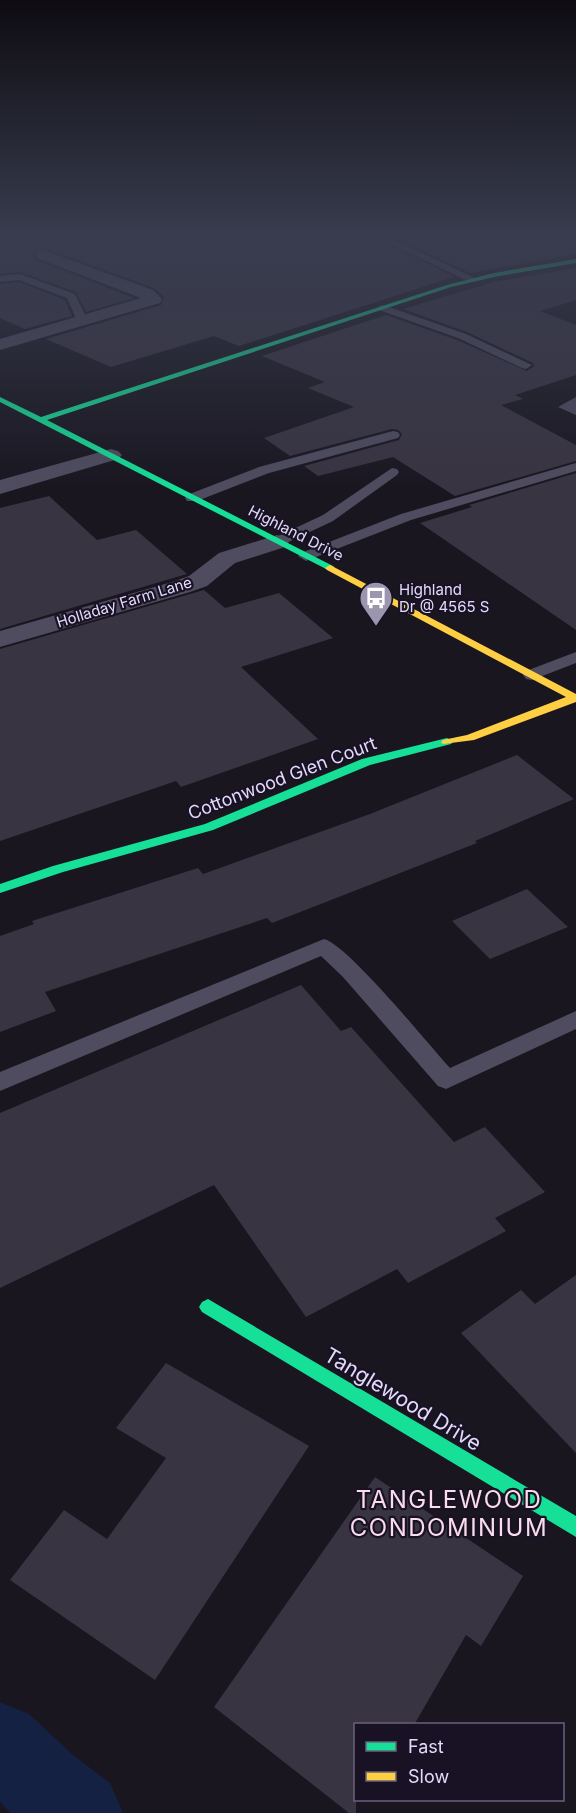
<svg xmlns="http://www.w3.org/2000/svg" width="576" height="1813" font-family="Inter,sans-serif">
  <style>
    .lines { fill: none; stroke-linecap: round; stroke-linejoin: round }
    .canal { fill: #152142; fill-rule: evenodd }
    .building { fill: #393442 }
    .lane { fill: #4f4c5f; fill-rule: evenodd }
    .street { fill: #4f4c5f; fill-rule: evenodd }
    .fast { fill: #16e098; fill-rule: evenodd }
    .slow { fill: #ffcf43; fill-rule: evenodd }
    .labels { text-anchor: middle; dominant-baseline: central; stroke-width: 4.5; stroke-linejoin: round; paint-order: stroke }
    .far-street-label { font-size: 15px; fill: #e2dafa; stroke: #181224 }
    .far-poi-label { font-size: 15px; fill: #e2dafa; stroke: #181224; text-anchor: start }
    .street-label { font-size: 18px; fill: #e2dafa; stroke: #181224 }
    .near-street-label { font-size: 21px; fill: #e2dafa; stroke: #181224 }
    .near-neighbourhood-label { font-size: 24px; letter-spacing: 1.5px; fill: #fadceb; stroke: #181224 }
  </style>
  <rect width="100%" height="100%" fill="#191620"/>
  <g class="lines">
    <path class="canal" d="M0,1702l29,12 44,41 37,28 13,30h-112l-11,-11z"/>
  </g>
  <path class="building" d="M0,236h372l82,41 -215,69 -25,-10 -103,31 -65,-28 115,-34 3,-8 -10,-9 -110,-40 -9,3 -2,5 3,4 98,38 -48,14 -10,-20 -55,-20 -21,2z
    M391,236h185v18l-106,19z
    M576,268v32l-36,11 36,14v50l-61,20 8,4 -22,6 75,40v16l-121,35 -62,-39 -75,19 -14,-10 95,-26 3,-6 -4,-4 -6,-1 -102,27 -26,-18 90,-31 -46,-19 17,-6 -63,-26 124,-41 71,25 70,31 7,-5 -1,-3 -66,-31 -64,-23 91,-27z
    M19,282l46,18 7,16 -47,13 -25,-11v-34z
    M576,473v157l-156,-107 52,-16 -3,-2z
    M49,496l48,44 39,-10 51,44 -187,55v-121z
    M204,590l21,18 54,-15 54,45 -92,29 77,72 -137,48 -5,-6 -176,60v-192z
    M517,755l57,44 -99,42 2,2 -205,80 -5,-5 -222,74 11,19 -56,21v-96l34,-12 -2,-3 166,-53 5,6 167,-60z
    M527,889l41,38 -78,32 -38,-38z
    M301,985l40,46 10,-4 103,115 31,-15 60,65 -50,26 11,13 -98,52 -11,-14 -91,48 -92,-132 -214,103v-175z
    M576,1275v178l-115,-120 60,-43 14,14z
    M166,1363l143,83 -154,234 -145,-100 54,-70 43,29 59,-81 -50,-30z
    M375,1477l148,99 -42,70 -15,-11 -52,90h-58v88h-7l-135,-106z"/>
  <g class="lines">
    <path class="lane" d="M374,236h12l93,44 -9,2z
      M20,274l55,20 13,27 -2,2h-8l-11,-25 -48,-18 -19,2v-6z
      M383,305l83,29 66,31 -6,4 -4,-1 -64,-30 -79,-28v-4z
      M576,397v18l-18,-8z
      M393,431l5,1 2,3 -2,3 -129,35 -72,28h-10l-2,-3 2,-3 72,-28z
      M576,463v8l-165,49 -100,39 -5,2 -8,-5 3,-3 100,-39z
      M392,468l5,1 2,3 -2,3 -64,46 -51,24 -5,1 -7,-4 2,-3 51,-24z
      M576,652v11l-44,17 -6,-1 -3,-4 3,-4z
      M324,939c24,6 104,105 126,129l126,-57v18l-130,60 -8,-3 -95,-109 -22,-21 -321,135v-19z"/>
    <path class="street" d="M43,250l110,40 9,9 -2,4 -160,47v-11l141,-41 -104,-40 -2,-3 2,-3z
      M111,449l7,2 4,4 -4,4 -118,35v-14z
      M277,535l8,2 4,5 -4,5 -50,16 -28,23 -17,6 -190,55v-16l172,-49 17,-6 30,-23z"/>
    <path class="fast" d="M576,259v4l-82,14 -43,10 -404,133 286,146 2,2 -5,3 -330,-169v-5l41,20 406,-132 47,-12z
      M447,738l4,2 2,2 -2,2 -81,21 -157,65 -150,42 -63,21v-9l53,-18 152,-42 157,-65z
      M208,1299l368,217v21l-374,-225 -3,-5 3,-5z"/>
    <path class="slow" d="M330,565l246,129v8l-102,38 -31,4 -2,-2 2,-2 24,-5 99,-38 -239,-127 -2,-2z"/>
  </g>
  <linearGradient id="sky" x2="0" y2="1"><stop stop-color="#0e0c12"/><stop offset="0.48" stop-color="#383c4e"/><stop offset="1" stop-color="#383c4e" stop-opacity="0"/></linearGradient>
  <rect width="576" height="490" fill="url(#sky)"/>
  <defs>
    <g id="bus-pin" transform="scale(1.725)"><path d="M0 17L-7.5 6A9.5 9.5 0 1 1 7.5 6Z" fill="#9c95ae" stroke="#181224"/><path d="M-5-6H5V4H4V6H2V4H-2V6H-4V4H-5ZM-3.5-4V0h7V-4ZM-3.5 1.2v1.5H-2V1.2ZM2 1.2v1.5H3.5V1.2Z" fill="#fff"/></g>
  </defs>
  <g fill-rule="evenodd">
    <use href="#bus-pin" x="376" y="598"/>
  </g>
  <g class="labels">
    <g class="far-street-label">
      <text transform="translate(296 533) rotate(27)">Highland Drive</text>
      <text transform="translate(124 602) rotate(-17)">Holladay Farm Lane</text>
    </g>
    <g class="far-poi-label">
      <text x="399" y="589">Highland<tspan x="399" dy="17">Dr @ 4565 S</tspan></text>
    </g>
    <g class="street-label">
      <text transform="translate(282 778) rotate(-21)">Cottonwood Glen Court</text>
    </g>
    <g class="near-street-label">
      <text transform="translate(403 1399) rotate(31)">Tanglewood Drive</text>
    </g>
    <g class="near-neighbourhood-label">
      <text x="449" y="1499">TANGLEWOOD<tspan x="449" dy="28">CONDOMINIUM</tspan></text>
    </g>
  </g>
  <rect x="354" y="1723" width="210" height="78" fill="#181224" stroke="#69627a" stroke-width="1.5"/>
  <rect x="366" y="1742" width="30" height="9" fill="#16e098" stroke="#69627a" stroke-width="1.5"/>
  <text x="408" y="1753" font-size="18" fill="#e2dafa">Fast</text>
  <rect x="366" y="1772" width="30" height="9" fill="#ffcf43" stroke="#69627a" stroke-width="1.5"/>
  <text x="408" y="1783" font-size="18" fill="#e2dafa">Slow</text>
</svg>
